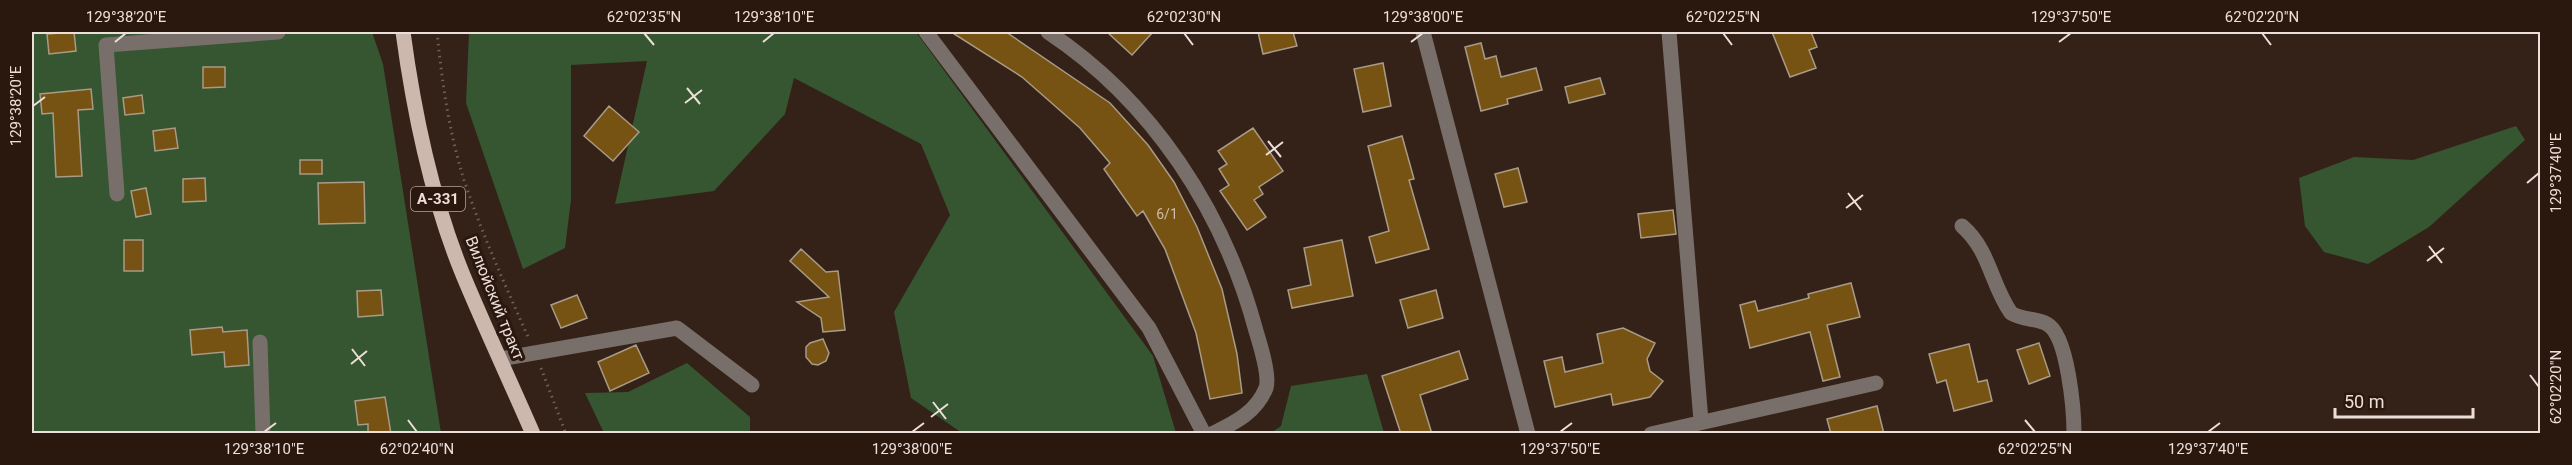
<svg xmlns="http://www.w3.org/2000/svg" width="2572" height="465" font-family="Roboto,sans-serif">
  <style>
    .green { fill: #365531 }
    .building { fill: #765312; stroke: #a99b87; stroke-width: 1.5 }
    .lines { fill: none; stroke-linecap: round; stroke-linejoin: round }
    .path { stroke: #706058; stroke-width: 3; stroke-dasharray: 1.5 4.5; stroke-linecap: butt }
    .minor { stroke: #796f6a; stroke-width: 15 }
    .major { stroke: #ccb8ad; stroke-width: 15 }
    .ticks { fill: none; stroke: #ecdfd9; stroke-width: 2 }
    .labels { text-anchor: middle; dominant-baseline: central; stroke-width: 6; stroke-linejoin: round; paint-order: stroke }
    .number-label { font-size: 14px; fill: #cebca7 }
    .shield { fill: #2a180f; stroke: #b2a39c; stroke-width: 1.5 }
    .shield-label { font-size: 15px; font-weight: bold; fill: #ecdfd9 }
    .street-label { font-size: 16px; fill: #ecdfd9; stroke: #2a180f }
    .neatline { fill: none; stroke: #ecdfd9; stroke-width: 2 }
    .ticks-label { font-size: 15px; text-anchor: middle; fill: #ecdfd9 }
  </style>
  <rect width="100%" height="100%" fill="#342219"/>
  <path class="green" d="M32,32h340l11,32 58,369h-409z
    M469,32h447l237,324 23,77h-214l-51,-35 -17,-86 56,-97 -29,-71 -127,-66 -9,36 -71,77 -99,13 32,-143 -76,4v135l-6,48 -42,21 -57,-166z
    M2516,126l9,14 -96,87 -61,37 -44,-12 -19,-26 -6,-48 55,-21 59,3z
    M687,363l63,54v16h-146l-19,-40 43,-1z
    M1367,374l17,59h-113l10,-7 10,-40z"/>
  <path class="building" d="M74,32l2,19 -27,3 -2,-20z
    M951,32h55l104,71 38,42 26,37 23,45 25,62 15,65 5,39 -32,6 -14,-66 -31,-84 -22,-38 -6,5 -33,-47 6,-6 -30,-35 -58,-51z
    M1107,32h46l-21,23z
    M1258,32h35l4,14 -34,8z
    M1772,32h39l6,15 -8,3 7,18 -26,9z
    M1481,43l4,16 11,-3 5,21 35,-9 6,22 -35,9 1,5 -27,7 -16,-64z
    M1383,63l8,43 -28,6 -9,-43z
    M203,67h22v20l-22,1z
    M1600,78l5,16 -36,9 -4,-16z
    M91,89l2,20 -15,1 4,66 -26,1 -3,-64 -11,1 -2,-20z
    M142,95l2,18 -19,2 -2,-17z
    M609,106l30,26 -26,29 -29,-25z
    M175,128l3,20 -23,3 -2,-20z
    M1253,128l30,43 -24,16 4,7 -9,6 12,17 -19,13 -27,-39 9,-6 -10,-16 8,-5 -9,-13z
    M1402,136l12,43 -5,1 20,69 -53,14 -7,-26 20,-6 -21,-85z
    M300,160h22v14h-22z
    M1518,168l9,34 -23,5 -9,-33z
    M205,178l1,23 -23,1v-23z
    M364,182l1,41 -46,1 -1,-41z
    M146,188l5,26 -15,3 -5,-26z
    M1673,210l3,24 -35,4 -3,-24z
    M124,240h19v31h-19z
    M1342,240l11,56 -61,12 -4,-18 23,-5 -7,-37z
    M801,249l25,23 12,-1 7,59 -22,2 -2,-14 -24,-16 32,-5 -39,-36z
    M1851,283l9,34 -33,8 13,52 -17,4 -13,-49 -60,16 -10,-43 15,-4 3,10 51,-13 -1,-4z
    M381,290l2,25 -25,2 -1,-26z
    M1436,290l7,28 -35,10 -8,-28z
    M577,295l10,23 -26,10 -10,-23z
    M222,327l1,5 24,-2 2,35 -24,2 -1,-15 -32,3 -2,-25z
    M1623,328l32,15 -8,16 3,12 13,10 -13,16 -37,8 -2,-11 -56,13 -11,-46 18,-4 3,15 38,-9 -6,-29z
    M823,339l6,14 -3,8 -8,4 -6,-1 -6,-7v-10l4,-4z
    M2039,343l11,33 -21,8 -12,-34z
    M1969,344l9,38 9,-2 5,21 -38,10 -8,-31 -9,3 -8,-29z
    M636,345l13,28 -39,18 -12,-29z
    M1459,351l9,28 -48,16 12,39h-31l-19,-58z
    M385,397l6,37h-23v-10l-10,1 -3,-24z
    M1877,406l7,28h-53l-4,-15z"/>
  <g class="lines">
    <path class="path" d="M437,32c5,50 12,100 27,148 18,54 41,105 64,157
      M541,368l25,66"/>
    <path class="minor" d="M926,32l223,296 55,106
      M1048,32c104,69 176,179 208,299 4,13 14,45 10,57 -10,25 -32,35 -54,46
      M1423,32l105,402
      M1669,32l32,389
      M117,194l-11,-149 172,-13
      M1962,226c28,24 29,59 49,87 11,7 25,5 36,11 21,11 27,87 27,110
      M260,342l3,92
      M500,359l177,-31 75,57
      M1651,434l225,-51"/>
    <path class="major" d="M403,32c11,82 28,165 60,243 22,53 47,106 70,159"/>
  </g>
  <path class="ticks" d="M644,33l10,12M1184,33l9,12M1723,33l9,12M2262,33l9,12M115,42l11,-9M763,42l11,-9M1411,42l12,-9M2059,42l12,-9M687,88l13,16M685,103l17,-13M33,106l12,-9M1268,141l13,16M1266,155l17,-13M2527,183l12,-10M1848,193l13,17M1846,208l17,-13M2429,246l13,17M2427,261l17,-13M352,349l13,17M351,364l16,-13M2530,375l9,12M933,402l13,17M931,417l17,-13M408,420l9,12M2025,420l10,12M264,432l12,-9M912,432l12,-9M1560,432l12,-9M2208,432l12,-9"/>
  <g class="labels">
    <g class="number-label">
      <text x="1167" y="214">6/1</text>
    </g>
    <rect class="shield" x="411" y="187" width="54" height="24" rx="4.5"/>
    <g class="shield-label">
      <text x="438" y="199">А-331</text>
    </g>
    <g class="street-label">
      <text transform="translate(495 298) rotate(68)">Вилюйский тракт</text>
    </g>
  </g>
  <rect width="2572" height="465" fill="none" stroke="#2a180f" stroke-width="66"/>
  <path d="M2335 408v9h138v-9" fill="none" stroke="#ecdfd9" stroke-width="3"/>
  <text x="2344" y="408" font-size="18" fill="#ecdfd9" stroke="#2a180f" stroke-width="4.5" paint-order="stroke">50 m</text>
  <rect x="33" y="33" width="2506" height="399" class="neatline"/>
  <g class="ticks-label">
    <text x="126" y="22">129°38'20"E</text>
    <text x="644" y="22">62°02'35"N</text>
    <text x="774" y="22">129°38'10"E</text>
    <text x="1184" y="22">62°02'30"N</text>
    <text x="1423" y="22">129°38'00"E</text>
    <text x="1723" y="22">62°02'25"N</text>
    <text x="2071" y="22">129°37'50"E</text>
    <text x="2262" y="22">62°02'20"N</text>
    <text transform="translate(16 106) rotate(-90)" y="5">129°38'20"E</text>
    <text transform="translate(2556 173) rotate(-90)" y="5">129°37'40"E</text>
    <text transform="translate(2556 387) rotate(-90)" y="5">62°02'20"N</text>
    <text x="264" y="454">129°38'10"E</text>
    <text x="417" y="454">62°02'40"N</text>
    <text x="912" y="454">129°38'00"E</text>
    <text x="1560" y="454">129°37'50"E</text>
    <text x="2035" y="454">62°02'25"N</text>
    <text x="2208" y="454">129°37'40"E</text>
  </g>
</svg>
